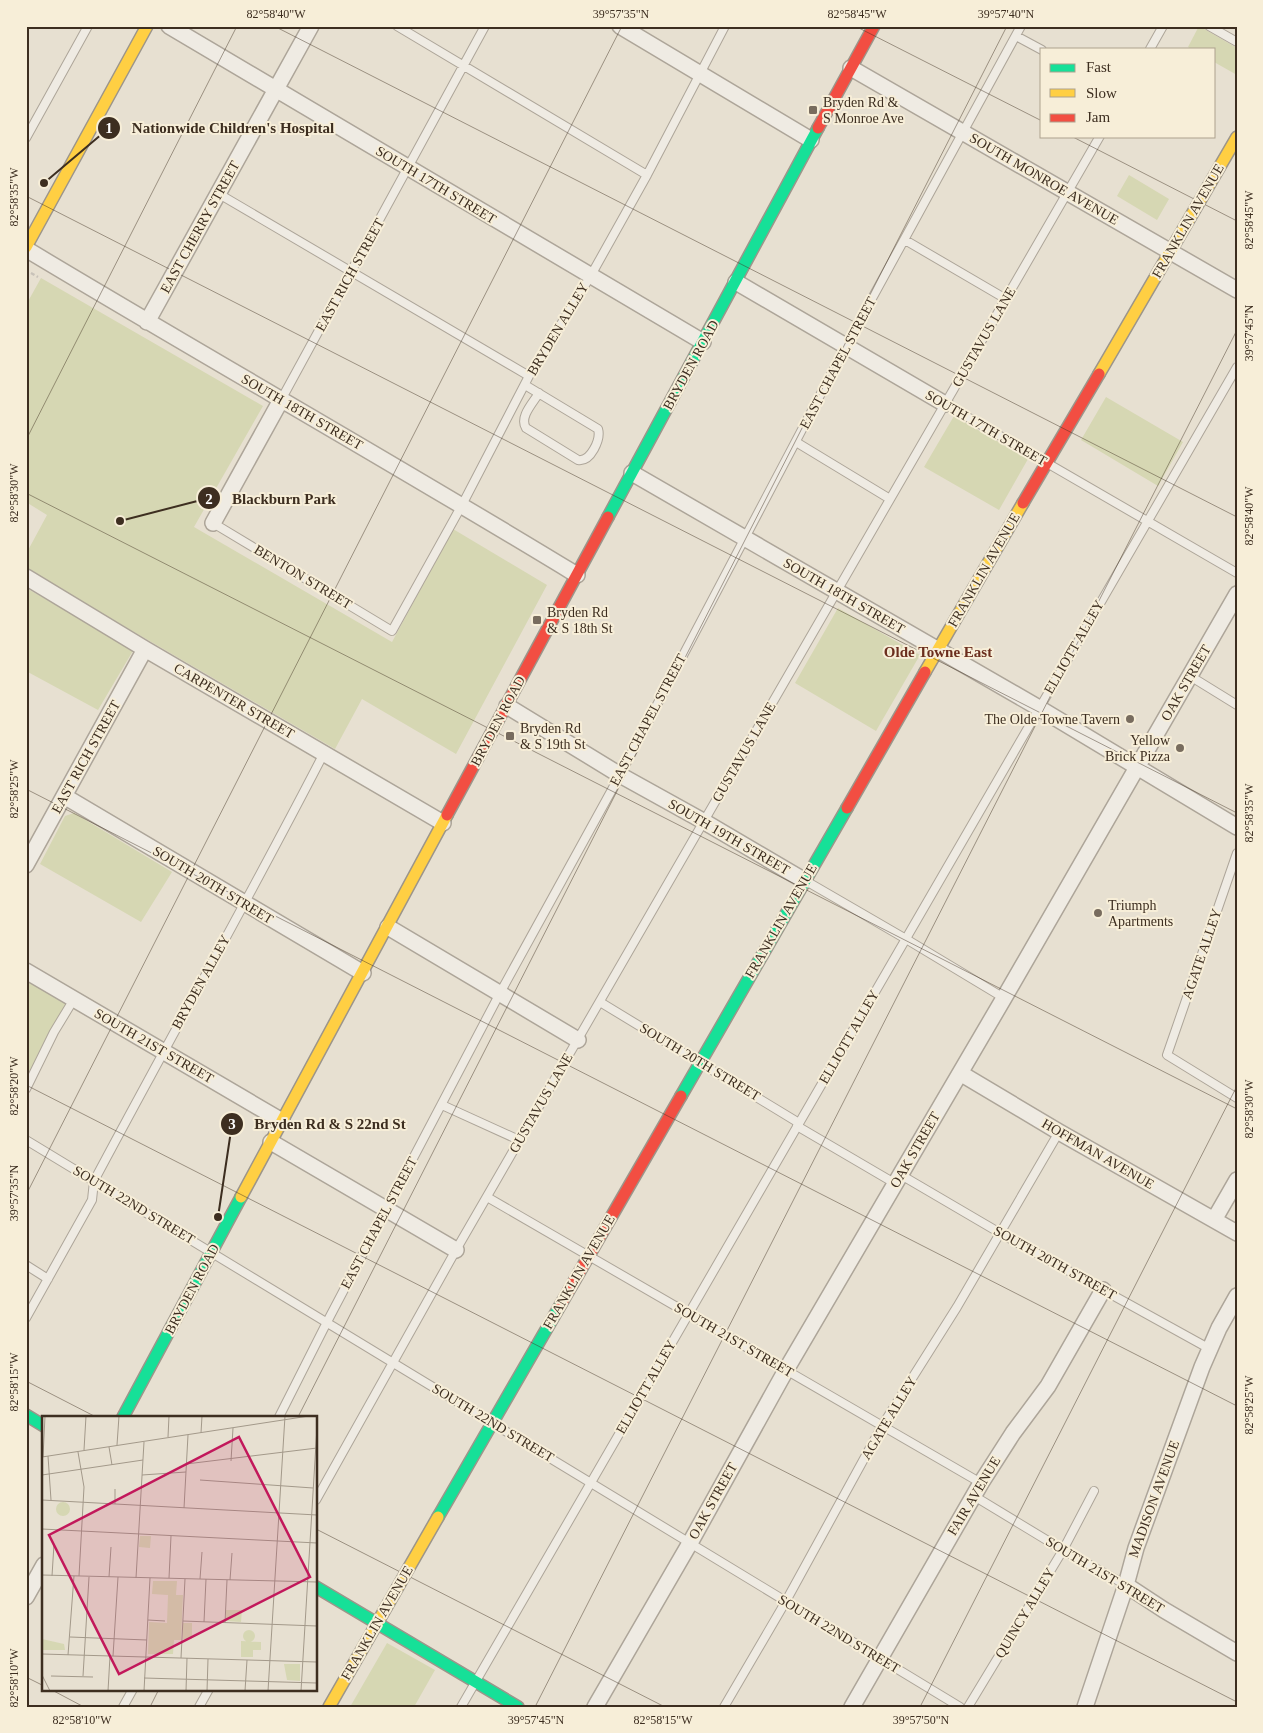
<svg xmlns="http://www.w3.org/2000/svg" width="1263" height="1733" font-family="Georgia,serif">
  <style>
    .green { fill: #d6d7b3 }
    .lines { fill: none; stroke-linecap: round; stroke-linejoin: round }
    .lane-casing { stroke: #ada599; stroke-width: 10 }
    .street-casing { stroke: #ada599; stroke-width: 18 }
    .fast-casing { stroke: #9c958a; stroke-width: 14 }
    .slow-casing { stroke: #9c958a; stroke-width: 14 }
    .jam-casing { stroke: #9c958a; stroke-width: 14 }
    .path { stroke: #c8c2b9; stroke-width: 2.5; stroke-dasharray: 4 2.5; stroke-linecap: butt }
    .lane { stroke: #efebe3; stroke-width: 8 }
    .street { stroke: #efebe3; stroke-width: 15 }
    .fast { stroke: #16e098; stroke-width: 11 }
    .slow { stroke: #ffcf43; stroke-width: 11 }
    .jam { stroke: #f24e42; stroke-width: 11 }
    .ticks { fill: none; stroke: #3d2e20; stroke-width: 1; stroke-opacity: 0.45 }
    .poi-dot { fill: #786c5e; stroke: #f7eed8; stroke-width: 2 }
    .labels { text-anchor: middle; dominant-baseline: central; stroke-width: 4; stroke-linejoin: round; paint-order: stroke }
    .poi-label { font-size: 14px; fill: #3d2e20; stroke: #f7eed8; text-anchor: start }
    .street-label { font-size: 14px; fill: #3d2e20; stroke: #f7eed8 }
    .neighbourhood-label { font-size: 15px; font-weight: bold; fill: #6b2e1e; stroke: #f7eed8 }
    .inset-road { fill: none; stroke: #a3998a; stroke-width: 1 }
    .view { fill: #c2185b; fill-opacity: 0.15; stroke: #c2185b; stroke-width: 2.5 }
    .inset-edge { fill: none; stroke: #3d2e20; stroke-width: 2.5 }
    .leader { fill: none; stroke: #3d2e20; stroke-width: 2 }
    .callout-dot { fill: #3d2e20; stroke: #f7eed8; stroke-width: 2 }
    .mark-label { font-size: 15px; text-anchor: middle; font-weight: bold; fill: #fff }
    .callout-label { font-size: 15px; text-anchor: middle; font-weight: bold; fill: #3d2e20; stroke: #f7eed8; stroke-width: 4; stroke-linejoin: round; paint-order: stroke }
    .neatline { fill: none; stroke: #3d2e20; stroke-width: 2 }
    .ticks-label { font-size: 12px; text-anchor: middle; fill: #3d2e20 }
  </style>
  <rect width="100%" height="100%" fill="#e7e0d1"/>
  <path class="green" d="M1199,26l38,22v27l-23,-13v-13h-23l-3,-2z
    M1129,175l40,24 -12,21 -40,-24z
    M41,278l222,128 -69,121 198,115 61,-113 94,56 -91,169 -94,-55 -27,50 -309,-180v-15l21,-39 -21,-13v-197z
    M1106,397l77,45 -25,44 -77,-46z
    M954,416l74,43 -29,51 -75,-43z
    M26,588l108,61 -36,61 -72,-39z
    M838,608l82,47 -44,76 -81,-48z
    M74,813l98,59 -31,50 -101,-58 25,-48z
    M26,980l44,26 -44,78z
    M387,1643l48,27 -21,37h-64z"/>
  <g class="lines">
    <g class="lane-casing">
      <path id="lane" d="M397,26l250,149
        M1209,26l28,16
        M1016,36l26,14
        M1150,49l13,-23
        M26,138l62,-112
        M219,194l310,182
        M905,240l101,59
        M525,385l73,44c3,10 -7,33 -20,31l-52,-32c-7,-11 7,-25 13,-35
        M281,400l204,-374
        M945,404l292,169
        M796,442l94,57
        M213,523l179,108 70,-126 67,-129 61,-99 57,-102 78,-149
        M1190,676l47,29
        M1237,853l-70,202 70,43
        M806,881l100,58 98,59
        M600,1002l199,121
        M26,1089l28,-57 20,-33
        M442,1105l77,35
        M797,1126l99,58
        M26,1140l934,567
        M901,1175l99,58 210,116
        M487,1197l494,286
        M26,1265l22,14
        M26,1318l66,-118 2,-19c76,-143 156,-284 230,-428
        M279,1417l48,-95 173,-329 120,-218 226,-429 175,-320
        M974,1496l89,54 63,35
        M316,1500l140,-250 644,-1114
        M123,1707l10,-18
        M199,1707l10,-18
        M461,1707l776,-1340
        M724,1707l62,-106 96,-175 75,-119 102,-175
        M968,1707l95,-157 31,-59"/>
    </g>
    <g class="street-casing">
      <path id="street" d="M169,26l534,316
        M620,26l191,114
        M851,68l386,222
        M26,249c183,110 369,215 551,326
        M736,282l209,122
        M147,322l164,-296
        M632,473l407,235 198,119
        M213,523l68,-123
        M26,577l119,72 298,174
        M507,706l113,69 83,46 102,60
        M64,796l299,177
        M26,865l119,-216
        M388,927l190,113
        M26,971l256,150
        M960,1073l99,59 178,101
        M271,1142l185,108
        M1214,1220l23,-40
        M1126,1585l38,25 73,43
        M26,1597l18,-32
        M595,1707l95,-164 96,-173 218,-372 233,-404
        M852,1707l129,-224 32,-50 35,-47 55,-96
        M1085,1707l41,-122 10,-37 66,-181 17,-39 18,-32"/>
    </g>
    <g class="fast-casing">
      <path id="fast" d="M608,517l210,-389
        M681,1096l166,-288
        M26,1415l18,11
        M123,1417l118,-220
        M438,1517l123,-213
        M316,1587l202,120"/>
    </g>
    <g class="slow-casing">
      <path id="slow" d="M26,247l121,-221
        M1099,374l138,-237
        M925,672l98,-169
        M241,1197l206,-382
        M329,1707l109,-190"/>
    </g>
    <g class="jam-casing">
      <path id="jam" d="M818,128l56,-102
        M1023,503l76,-129
        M847,808l78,-136
        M447,815l161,-298
        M561,1304l120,-208"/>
    </g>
    <path class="path" d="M31,273l7,4"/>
    <use href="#lane" class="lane"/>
    <use href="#street" class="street"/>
    <use href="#fast" class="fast"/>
    <use href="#slow" class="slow"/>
    <use href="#jam" class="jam"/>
  </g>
  <path class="ticks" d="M274,26l963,491M855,26l187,95M1071,136l166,85M26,196l1211,617M26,440l211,-414M26,493l1211,616M26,789l1211,617M26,1085l1211,617M26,1195l596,-1169M26,1381l70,36M298,1417l709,-1391M316,1529l349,178M26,1677l18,9M50,1689l34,18M150,1707l9,-18M535,1707l702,-1377M920,1707l317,-621"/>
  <g class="poi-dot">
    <rect x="808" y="105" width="10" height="10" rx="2.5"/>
    <rect x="532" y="615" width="10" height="10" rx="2.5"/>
    <circle cx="1130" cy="719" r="5"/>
    <rect x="505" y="731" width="10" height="10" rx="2.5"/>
    <circle cx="1180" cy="748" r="5"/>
    <circle cx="1098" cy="913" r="5"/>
  </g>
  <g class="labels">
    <g class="poi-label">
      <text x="823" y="102">Bryden Rd &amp;<tspan x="823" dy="16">S Monroe Ave</tspan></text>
      <text x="547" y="612">Bryden Rd<tspan x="547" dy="16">&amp; S 18th St</tspan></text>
      <text x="1120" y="719" text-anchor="end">The Olde Towne Tavern</text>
      <text x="520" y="728">Bryden Rd<tspan x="520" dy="16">&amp; S 19th St</tspan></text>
      <text x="1170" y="740" text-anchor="end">Yellow<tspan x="1170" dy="16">Brick Pizza</tspan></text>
      <text x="1108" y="905">Triumph<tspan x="1108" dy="16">Apartments</tspan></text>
    </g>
    <g class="street-label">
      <text transform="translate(1044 179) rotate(30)">SOUTH MONROE AVENUE</text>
      <text transform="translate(436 185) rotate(31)">SOUTH 17TH STREET</text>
      <text transform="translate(1188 221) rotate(-60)">FRANKLIN AVENUE</text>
      <text transform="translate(200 227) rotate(-61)">EAST CHERRY STREET</text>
      <text transform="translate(350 275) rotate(-61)">EAST RICH STREET</text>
      <text transform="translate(558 329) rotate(-59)">BRYDEN ALLEY</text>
      <text transform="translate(984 337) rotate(-60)">GUSTAVUS LANE</text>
      <text transform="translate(838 363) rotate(-62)">EAST CHAPEL STREET</text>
      <text transform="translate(691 365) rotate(-61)">BRYDEN ROAD</text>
      <text transform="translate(302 412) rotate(30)">SOUTH 18TH STREET</text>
      <text transform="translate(986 428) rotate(30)">SOUTH 17TH STREET</text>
      <text transform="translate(984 570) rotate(-60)">FRANKLIN AVENUE</text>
      <text transform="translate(303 577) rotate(31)">BENTON STREET</text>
      <text transform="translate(844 596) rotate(30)">SOUTH 18TH STREET</text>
      <text transform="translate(1074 647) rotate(-60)">ELLIOTT ALLEY</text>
      <text transform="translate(1186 683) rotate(-60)">OAK STREET</text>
      <text transform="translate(234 701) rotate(30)">CARPENTER STREET</text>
      <text transform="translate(648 720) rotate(-62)">EAST CHAPEL STREET</text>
      <text transform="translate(498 721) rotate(-62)">BRYDEN ROAD</text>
      <text transform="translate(744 752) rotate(-60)">GUSTAVUS LANE</text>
      <text transform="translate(86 757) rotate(-61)">EAST RICH STREET</text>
      <text transform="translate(729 837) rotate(30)">SOUTH 19TH STREET</text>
      <text transform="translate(213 885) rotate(31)">SOUTH 20TH STREET</text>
      <text transform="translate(781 921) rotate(-60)">FRANKLIN AVENUE</text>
      <text transform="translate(1202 954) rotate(-71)">AGATE ALLEY</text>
      <text transform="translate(201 982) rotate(-61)">BRYDEN ALLEY</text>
      <text transform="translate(849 1037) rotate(-60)">ELLIOTT ALLEY</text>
      <text transform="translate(154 1046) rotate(30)">SOUTH 21ST STREET</text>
      <text transform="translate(700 1062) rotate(31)">SOUTH 20TH STREET</text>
      <text transform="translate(541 1103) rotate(-60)">GUSTAVUS LANE</text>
      <text transform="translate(915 1150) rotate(-60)">OAK STREET</text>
      <text transform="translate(1098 1154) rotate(30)">HOFFMAN AVENUE</text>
      <text transform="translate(134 1205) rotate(31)">SOUTH 22ND STREET</text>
      <text transform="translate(379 1223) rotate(-62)">EAST CHAPEL STREET</text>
      <text transform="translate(1055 1263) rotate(29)">SOUTH 20TH STREET</text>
      <text transform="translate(579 1272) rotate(-60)">FRANKLIN AVENUE</text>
      <text transform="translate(192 1289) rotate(-62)">BRYDEN ROAD</text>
      <text transform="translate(734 1340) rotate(30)">SOUTH 21ST STREET</text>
      <text transform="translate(646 1387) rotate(-60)">ELLIOTT ALLEY</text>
      <text transform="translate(889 1418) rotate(-59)">AGATE ALLEY</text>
      <text transform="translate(493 1423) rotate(31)">SOUTH 22ND STREET</text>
      <text transform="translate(974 1496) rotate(-59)">FAIR AVENUE</text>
      <text transform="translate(1154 1499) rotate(-70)">MADISON AVENUE</text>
      <text transform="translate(713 1501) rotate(-61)">OAK STREET</text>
      <text transform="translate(1105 1575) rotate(31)">SOUTH 21ST STREET</text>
      <text transform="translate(1025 1613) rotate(-59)">QUINCY ALLEY</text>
      <text transform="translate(377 1623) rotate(-60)">FRANKLIN AVENUE</text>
      <text transform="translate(839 1634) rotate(31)">SOUTH 22ND STREET</text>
    </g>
    <g class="neighbourhood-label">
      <text x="938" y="652">Olde Towne East</text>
    </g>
  </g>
  <g transform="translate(42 1416)">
    <rect width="275" height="275" fill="#e7e0d1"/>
    <path d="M14 93a7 7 0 1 1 14 0a7 7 0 1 1-14 0ZM98,120h11l-1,12 -11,-1zM111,165h24l-1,14h7l-2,45h-7l-1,14h-25l1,-32 18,1 1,-28 -16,-1zM184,194h16l-1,12 -15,-1zM141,207h9v16h-9zM201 220a6 6 0 1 1 12 0a6 6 0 1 1-12 0ZM0,223l22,5 1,6h-23zM199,225l20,1v8h-8v7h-12zM242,248h16v17l-13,-1z" fill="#d6d7b3"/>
    <path class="inset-road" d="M159,17l1,-17M126,21l1,-21M75,29l2,-29M67,31l3,18M42,34l2,-34M36,36l6,35 -5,89M6,40l3,44M0,41l267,-41M1,41l2,-41M189,45l2,-33M144,48l131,-16M0,59l101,-15M100,59l44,-3M158,64l113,8M0,84l275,15M73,88v-15M142,92l4,-73M0,113l275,14M0,159l275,7M10,160l2,-32M67,161l2,-30M94,162l8,-136M127,162l2,-42M158,163l2,-27M188,164l2,-27M106,204l17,1M141,205l134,5M162,206l2,-43M183,207l2,-43M28,221l77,3M0,238l275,8M26,239l6,-79M71,240l5,-79M139,242l4,-79M0,259l8,16M9,260l42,1M41,260l6,-99M102,262l173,5M66,275l2,-35M102,275l6,-113M144,275l1,-33M165,275l1,-32M203,275l2,-31M226,275l17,-275M259,275l16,-264"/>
    <path class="view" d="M197,21l71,140 -191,97 -70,-139z"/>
    <rect width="275" height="275" class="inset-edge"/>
  </g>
  <path class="leader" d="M44 183L109 128M120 521L209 498M218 1217L232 1124"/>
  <g class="callout-dot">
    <circle cx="44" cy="183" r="5"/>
    <circle cx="120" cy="521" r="5"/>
    <circle cx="218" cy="1217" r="5"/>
    <circle cx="109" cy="128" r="12"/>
    <circle cx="209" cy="498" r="12"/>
    <circle cx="232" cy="1124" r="12"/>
  </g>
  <g class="mark-label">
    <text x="109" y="133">1</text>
    <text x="209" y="504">2</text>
    <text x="232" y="1129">3</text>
  </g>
  <g class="callout-label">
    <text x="233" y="133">Nationwide Children's Hospital</text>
    <text x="284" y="504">Blackburn Park</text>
    <text x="330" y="1129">Bryden Rd &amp; S 22nd St</text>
  </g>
  <rect width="1263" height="1733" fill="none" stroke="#f7eed8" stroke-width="55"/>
  <rect x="1040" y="48" width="175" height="90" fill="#f7eed8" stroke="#ada18e"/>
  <rect x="1050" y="64" width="25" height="8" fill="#16e098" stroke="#ada18e"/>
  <text x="1086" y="72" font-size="15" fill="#3d2e20">Fast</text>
  <rect x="1050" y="89" width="25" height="8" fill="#ffcf43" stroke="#ada18e"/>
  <text x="1086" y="98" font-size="15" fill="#3d2e20">Slow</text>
  <rect x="1050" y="114" width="25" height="8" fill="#f24e42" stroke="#ada18e"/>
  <text x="1086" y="122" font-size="15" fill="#3d2e20">Jam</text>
  <rect x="28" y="28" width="1208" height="1678" class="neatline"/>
  <g class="ticks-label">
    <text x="276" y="18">82°58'40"W</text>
    <text x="621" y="18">39°57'35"N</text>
    <text x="857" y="18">82°58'45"W</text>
    <text x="1006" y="18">39°57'40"N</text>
    <text transform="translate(14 197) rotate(-90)" y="4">82°58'35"W</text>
    <text transform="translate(1249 220) rotate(-90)" y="4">82°58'45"W</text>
    <text transform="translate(1249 333) rotate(-90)" y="4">39°57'45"N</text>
    <text transform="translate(14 493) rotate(-90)" y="4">82°58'30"W</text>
    <text transform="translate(1249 516) rotate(-90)" y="4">82°58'40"W</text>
    <text transform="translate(14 789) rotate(-90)" y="4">82°58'25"W</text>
    <text transform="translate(1249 813) rotate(-90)" y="4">82°58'35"W</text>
    <text transform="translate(14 1086) rotate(-90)" y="4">82°58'20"W</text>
    <text transform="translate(1249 1109) rotate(-90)" y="4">82°58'30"W</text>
    <text transform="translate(14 1193) rotate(-90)" y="4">39°57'35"N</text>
    <text transform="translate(14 1382) rotate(-90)" y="4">82°58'15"W</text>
    <text transform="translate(1249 1405) rotate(-90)" y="4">82°58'25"W</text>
    <text transform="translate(14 1678) rotate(-90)" y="4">82°58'10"W</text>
    <text x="82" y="1724">82°58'10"W</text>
    <text x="536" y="1724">39°57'45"N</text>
    <text x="663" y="1724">82°58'15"W</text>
    <text x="921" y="1724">39°57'50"N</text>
  </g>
</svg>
